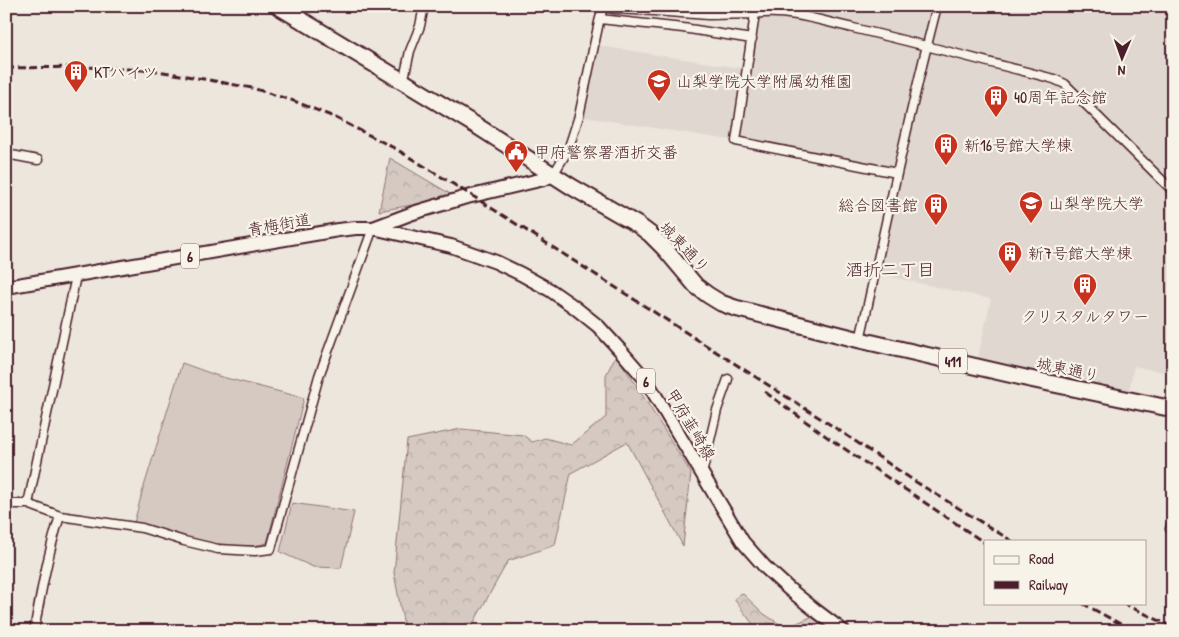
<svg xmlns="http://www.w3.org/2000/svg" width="1179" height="637" font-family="'Patrick Hand','Klee One',sans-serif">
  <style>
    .built { fill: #e0d7d0 }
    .forest { fill: url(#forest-crowns); stroke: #907476 }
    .pitch { fill: #d5c9c2; stroke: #907476 }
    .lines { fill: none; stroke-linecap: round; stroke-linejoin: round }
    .street-casing { stroke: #4a1f2b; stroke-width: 11 }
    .primary-casing { stroke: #4a1f2b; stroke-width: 16 }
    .highway-casing { stroke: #4a1f2b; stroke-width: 19 }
    .street { stroke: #f7f3e8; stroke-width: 8 }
    .primary { stroke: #f7f3e8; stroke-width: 12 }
    .highway { stroke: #f7f3e8; stroke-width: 15 }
    .rail { stroke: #4a1f2b; stroke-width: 3; stroke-dasharray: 8 4; stroke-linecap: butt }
    .labels { text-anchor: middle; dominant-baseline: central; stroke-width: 4.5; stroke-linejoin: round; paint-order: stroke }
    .shield { fill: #f7f3e8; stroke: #7e5f64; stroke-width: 1 }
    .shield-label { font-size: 15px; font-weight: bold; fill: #4a1f2b }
    .poi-label { font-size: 16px; fill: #4a1f2b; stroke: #f7f3e8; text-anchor: start }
    .street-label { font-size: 16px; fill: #4a1f2b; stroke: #f7f3e8 }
    .neighbourhood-label { font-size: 18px; fill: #4a1f2b; stroke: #f7f3e8 }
  </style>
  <defs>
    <pattern id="forest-crowns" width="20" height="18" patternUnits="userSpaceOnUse" patternTransform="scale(1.25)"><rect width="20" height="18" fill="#d5c9c2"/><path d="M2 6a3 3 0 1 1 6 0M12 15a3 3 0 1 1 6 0" fill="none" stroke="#b8aca7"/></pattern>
  </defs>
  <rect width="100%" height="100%" fill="#ece6dd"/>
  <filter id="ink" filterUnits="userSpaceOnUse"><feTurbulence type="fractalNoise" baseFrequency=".02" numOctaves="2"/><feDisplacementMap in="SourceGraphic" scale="10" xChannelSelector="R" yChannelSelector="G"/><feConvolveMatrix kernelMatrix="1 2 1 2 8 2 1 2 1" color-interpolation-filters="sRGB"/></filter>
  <g filter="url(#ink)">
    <path class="built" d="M757,6h416v368l-39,-8 -5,25 -152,-29 14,-63 -109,-24 15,-102 -161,-32 -157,-25 15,-71 153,24z"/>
    <path class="forest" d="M390,158l62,37 -13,5 -60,11z
      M616,355l20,30 55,88 -8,73 -56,-104 -56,31 -16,72 -47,16 -39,70h-64l-11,-58 13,-133 54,-11 62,6 9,7 13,-4 26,7 35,-28v-42z
      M742,593l22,21 22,14 27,-12 20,15h-75l-24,-32z"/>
    <path class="pitch" d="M182,363l36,13 86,22 -37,145c-35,11 -97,-10 -133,-20l8,-30z
      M292,503l62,9 -13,56 -28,-1 -33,-15z"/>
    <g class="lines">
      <g class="street-casing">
        <path id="street" d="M542,6h7
          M601,6l14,3 39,2 54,4 47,-1 -19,127 161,32
          M755,14c33,-5 67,7 98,14 68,16 134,34 201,51l11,5 108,107
          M600,19l83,9 69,11
          M403,83l7,-32 10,-25 4,-20
          M6,154l32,6
          M553,175l15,-25 11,-34 20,-94 4,-15
          M860,340c25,-111 48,-223 77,-334
          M702,474l15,-64 11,-31
          M6,504h22l32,12 82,12 42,13 34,8 37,2 16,-2 48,-173 54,-148
          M28,504l48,-228
          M1170,529l3,-10
          M34,631c7,-39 14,-78 26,-115"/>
      </g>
      <g class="primary-casing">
        <path id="primary" d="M373,228l78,18 45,16 25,12 29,16 23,16 25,20 22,24 26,30 97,162 22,25 24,22 26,21 28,21
          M6,287l332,-57 18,-2h17l40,-15 50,-15 81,-19 9,-4"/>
      </g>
      <g class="highway-casing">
        <path id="highway" d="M278,6l199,120 95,61 66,38 12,9 14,14 32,38 12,9 13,8 14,5 125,32 170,39 143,30"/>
      </g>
      <use href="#street" class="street"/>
      <use href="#primary" class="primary"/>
      <use href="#highway" class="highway"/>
      <path class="rail" d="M6,68l80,-1 41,2 31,2 51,9 43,8 42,13 40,16 62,32 75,46 366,234 79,53 96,59
        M765,392l65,47 155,104
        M1082,603l51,28
        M1122,603l51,24"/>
    </g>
  </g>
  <defs>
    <g id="building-pin" transform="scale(1.25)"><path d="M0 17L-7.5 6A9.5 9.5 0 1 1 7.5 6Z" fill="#c8321e" stroke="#f7f3e8"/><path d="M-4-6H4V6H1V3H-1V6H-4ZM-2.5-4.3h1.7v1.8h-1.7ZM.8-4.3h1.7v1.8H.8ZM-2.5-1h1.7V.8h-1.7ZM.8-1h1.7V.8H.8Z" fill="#fff"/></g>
    <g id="school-pin" transform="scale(1.25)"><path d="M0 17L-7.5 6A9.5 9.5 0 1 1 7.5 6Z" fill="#c8321e" stroke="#f7f3e8"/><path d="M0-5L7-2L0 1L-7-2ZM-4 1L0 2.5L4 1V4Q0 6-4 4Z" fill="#fff"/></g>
    <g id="civic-pin" transform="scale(1.25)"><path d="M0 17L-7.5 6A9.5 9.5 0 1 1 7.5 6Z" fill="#c8321e" stroke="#f7f3e8"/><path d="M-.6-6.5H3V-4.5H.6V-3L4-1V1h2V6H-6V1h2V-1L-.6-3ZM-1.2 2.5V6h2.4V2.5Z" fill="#fff"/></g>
    <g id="university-pin" transform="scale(1.25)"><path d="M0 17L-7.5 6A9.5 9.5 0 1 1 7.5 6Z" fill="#c8321e" stroke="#f7f3e8"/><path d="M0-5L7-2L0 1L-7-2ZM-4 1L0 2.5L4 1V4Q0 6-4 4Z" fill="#fff"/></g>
  </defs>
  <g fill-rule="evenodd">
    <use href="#building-pin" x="76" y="72"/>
    <use href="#school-pin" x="659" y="81"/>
    <use href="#building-pin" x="996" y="97"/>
    <use href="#building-pin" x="946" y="145"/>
    <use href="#civic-pin" x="516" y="152"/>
    <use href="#university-pin" x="1031" y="203"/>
    <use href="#building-pin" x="936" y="205"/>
    <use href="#building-pin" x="1010" y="253"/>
    <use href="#building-pin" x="1085" y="285"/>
  </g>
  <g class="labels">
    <g class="shield">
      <rect x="181" y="243.5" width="18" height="25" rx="4"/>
      <rect x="939" y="348.5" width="28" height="25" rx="4"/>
      <rect x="637" y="368.5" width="18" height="25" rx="4"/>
    </g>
    <g class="shield-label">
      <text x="190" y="256">6</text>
      <text x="953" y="361">411</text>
      <text x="646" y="381">6</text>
    </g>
    <g class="poi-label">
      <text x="94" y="72">KTハイツ</text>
      <text x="676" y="81">山梨学院大学附属幼稚園</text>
      <text x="1014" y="97">40周年記念館</text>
      <text x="964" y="145">新16号館大学棟</text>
      <text x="534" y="152">甲府警察署酒折交番</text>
      <text x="1048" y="203">山梨学院大学</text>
      <text x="918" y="205" text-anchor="end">総合図書館</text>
      <text x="1028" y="253">新7号館大学棟</text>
      <text x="1085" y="316" text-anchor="middle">クリスタルタワー</text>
    </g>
    <g class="street-label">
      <text transform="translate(279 224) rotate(-10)">青梅街道</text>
      <text transform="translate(685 247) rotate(47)">城東通り</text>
      <text transform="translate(1068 369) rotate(12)">城東通り</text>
      <text transform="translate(691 424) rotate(59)">甲府韮崎線</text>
    </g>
    <g class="neighbourhood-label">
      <text x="890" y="269">酒折二丁目</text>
    </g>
  </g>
  <rect width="1179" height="637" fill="none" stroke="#f7f3e8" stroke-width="25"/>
  <rect x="12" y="12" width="1154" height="612" fill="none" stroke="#4a1f2b" stroke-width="2" filter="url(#ink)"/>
  <rect x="984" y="540" width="162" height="65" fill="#f7f3e8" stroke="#b29e9c"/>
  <rect x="994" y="556" width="25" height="8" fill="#f7f3e8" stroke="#b29e9c"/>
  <text x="1029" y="564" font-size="15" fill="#4a1f2b">Road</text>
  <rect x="994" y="581" width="25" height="8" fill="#4a1f2b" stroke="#b29e9c"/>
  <text x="1029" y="590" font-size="15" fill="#4a1f2b">Railway</text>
  <g transform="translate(1122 58) rotate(182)" stroke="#f7f3e8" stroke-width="4" paint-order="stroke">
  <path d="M0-4L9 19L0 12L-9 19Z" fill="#4a1f2b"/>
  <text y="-8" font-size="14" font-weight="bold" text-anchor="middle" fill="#4a1f2b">N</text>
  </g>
</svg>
